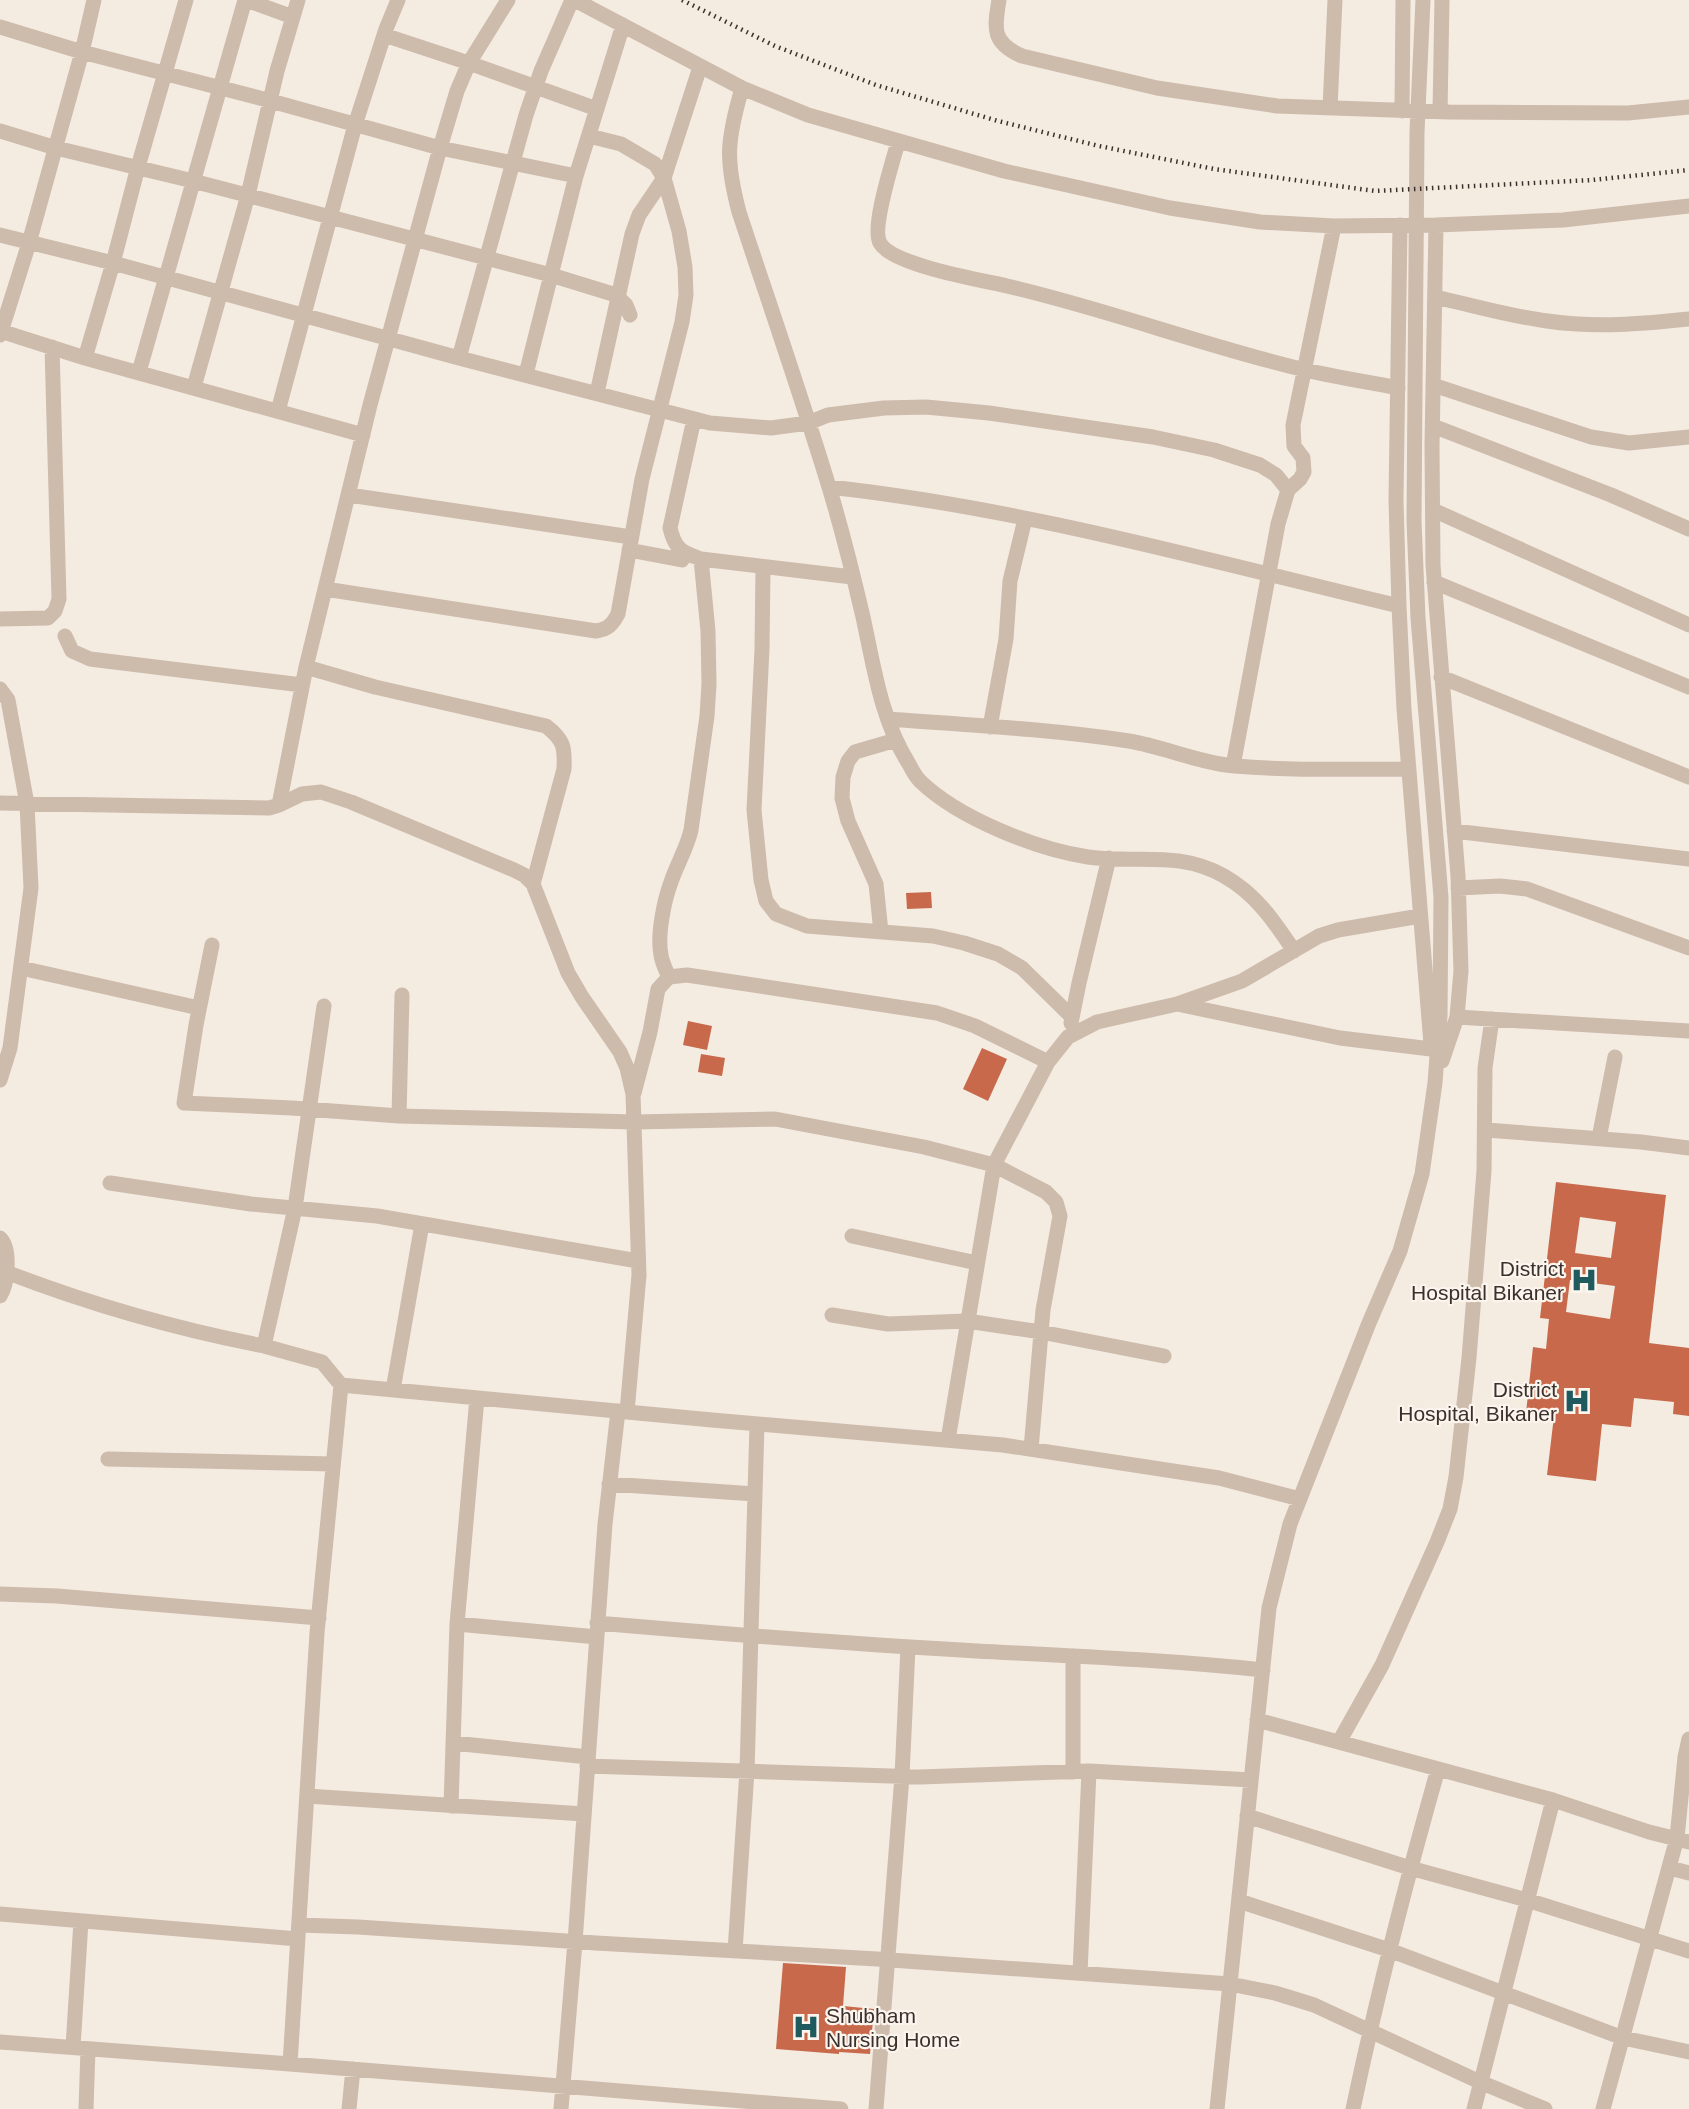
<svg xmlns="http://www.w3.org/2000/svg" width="1689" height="2109" font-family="Helvetica,sans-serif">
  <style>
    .building { fill: #c8694b; fill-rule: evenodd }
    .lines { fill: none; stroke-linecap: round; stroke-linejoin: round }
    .minor { stroke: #cdbbac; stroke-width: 15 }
    .rail { stroke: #3b302b; stroke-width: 4.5; stroke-dasharray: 1.5 4.5; stroke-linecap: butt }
    .labels { text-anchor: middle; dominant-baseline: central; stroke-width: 4.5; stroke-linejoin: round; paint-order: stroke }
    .poi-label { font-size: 21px; fill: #3b302b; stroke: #fbf5ee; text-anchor: end }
  </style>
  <rect width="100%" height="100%" fill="#f4ebe1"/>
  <path class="building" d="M931,892l1,16 -25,1 -1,-16z
    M688,1021l24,5 -5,24 -24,-5z
    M982,1048l25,11 -19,42 -25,-12z
    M701,1054l24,4 -3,18 -24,-4z
    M1556,1182l110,13 -17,148 40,5v68l-16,-2 1,-12 -40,-4 -3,29 -29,-3 -6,57 -49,-6 7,-59 -28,-3 7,-66 13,2 3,-30 -9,-1zM1580,1217l36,5 -5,36 -36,-5zM1570,1280l45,6 -5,33 -44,-7z
    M783,1963l63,4 -3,39 31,3 -4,45 -31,-2v2l-63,-5z"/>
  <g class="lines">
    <path class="minor" d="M246,0l47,17
      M575,0l167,88 66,27 196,56 166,37 90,14 74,4 102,-1 127,-5 126,-14
      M999,0c-5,29 -7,43 23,56l135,32 120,18 172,6 179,1 61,-6
      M0,27l82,25 189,49 169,47 136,28
      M384,35l85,28 128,46
      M742,88c-15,52 -17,71 -3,124 30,91 62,183 90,275 13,43 24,87 34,130 11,50 18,103 46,147 3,6 7,13 11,17 38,37 116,68 168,76 49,7 90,-7 136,19 32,18 50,45 70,75
      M1330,108l5,-108
      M1402,111l1,-111
      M1440,112l2,-112
      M0,131l56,17 137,33 358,94 65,20 10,10 4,10
      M898,142c-5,19 -27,86 -18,101 12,22 101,37 127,43 100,23 197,60 298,84 31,7 62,12 93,18
      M1400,225l-4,275 3,106 5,103 27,335
      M1436,225l-4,221 1,119 25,311 3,95 -4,46 -15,44
      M0,235l113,28 346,95 251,65 61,5 37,-5 20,-8 56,-7 42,-1 63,6 164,24 61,13 46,15 16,10 12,15
      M1435,297c37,8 74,19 112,24 47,7 95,3 142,-2
      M0,331l85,27 278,77
      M0,335l29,-92 53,-191 12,-52
      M85,358l28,-95 25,-96 48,-167
      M459,358l67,-243 15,-44 31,-71
      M139,372l106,-372
      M526,374l50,-198 47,-151
      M1433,385l158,52 38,6 60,-6
      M194,387l54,-192 29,-124 21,-71
      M597,393l35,-159 7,-19 25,-37 36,-111
      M278,411l77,-286 31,-96 12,-29
      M694,419l-24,109c5,21 11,24 31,31l151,18
      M1433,426l178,69 78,34
      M829,487c193,21 381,74 570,119
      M349,495l282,42
      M1433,510l256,115
      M629,550l53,10
      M763,567l-1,82 -8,161 7,70 5,21 10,13 31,12 126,10 31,7 34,11 24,14 50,49
      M1434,582l255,105
      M325,589l271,42c12,-2 16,-6 22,-17l24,-135 40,-157 4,-27 -1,-28 -6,-36 -15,-53 -9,-14 -34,-20 -32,-8
      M0,619l48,-1 7,-7 4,-12 -7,-252
      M65,636l7,15 18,8 212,26
      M306,667l69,20 171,39c18,14 19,21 18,43l-31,115
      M1441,677l248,100
      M0,689l8,11 19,104 4,84 -21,160 -10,32
      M888,719c80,6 161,10 241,22 36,6 70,22 106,25 58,5 116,3 174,3
      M990,727l16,-88 4,-58 15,-62
      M1233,766l45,-242 10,-34 12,-11 4,-7 -1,-14 -9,-12 -1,-21 41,-199
      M0,803l269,5 10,-3 23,-11 19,-2 30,10 163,68 10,5 9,9 35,89 14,24 38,55 7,16 6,26 6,181 -12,137
      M279,805l27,-138 64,-262 70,-257 17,-57 12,-28 39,-63
      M1454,831l235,28
      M1458,888l42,-2 27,3 162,59
      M881,932l-5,-48 -28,-63 -6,-23 1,-21 5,-16 7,-9 41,-12
      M212,945l-16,80 -12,78 108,5 107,8 236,6 140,-3 149,28 70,18 52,27 10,10 4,14 -17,94 -12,139
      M21,968l178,40
      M669,977c-3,-7 -7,-14 -8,-22 -4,-20 3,-54 10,-73 6,-18 16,-34 20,-52l16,-114 2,-32 -1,-53 -7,-72
      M1177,1004l163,34 91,11
      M324,1006l-29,202 -31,138 58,16 19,23
      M1457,1017l232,14
      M1071,1023l8,-40 30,-125
      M634,1093l16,-61 8,-43 11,-12 18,-2 250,38 38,13 73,36
      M399,1116l3,-121
      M1486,1130l155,12 48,6
      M1599,1138l16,-81
      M110,1183l141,21 126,12 261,45
      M852,1236l125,27
      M0,1238c11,10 8,46 0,58
      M6,1272c83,32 170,57 258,74
      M832,1315l56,9 79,-3 74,11 123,24
      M393,1390l29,-166
      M948,1440l46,-275 54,-103 20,-25 29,-15 80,-18 65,-23 77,-45 19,-6 82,-14
      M108,1459l225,5
      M609,1484l146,10
      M0,1594l57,2 262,22
      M597,1623c127,11 254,21 380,28 96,5 191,9 286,19
      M457,1624l140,13
      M1257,1720l296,80 96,32 40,10
      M1339,1742l43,-77 55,-123 13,-33 6,-32 13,-119 15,-187 1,-103 7,-49
      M453,1743l135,14
      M587,1766l333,11 169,-6
      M1073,1772v-116
      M307,1796l277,18
      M451,1806l6,-182 20,-226
      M1247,1816l163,52 117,32 162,51
      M1670,1868l19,5
      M1239,1901l150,49 234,88 66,14
      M0,1914l298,25
      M299,1925l59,2 238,16 281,16 353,25 45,9 39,12 166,77 65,27
      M735,1951l12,-180 10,-347
      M1080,1973l9,-202 162,9
      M0,2042l290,22 551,45
      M73,2047l8,-126
      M290,2064l27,-431 24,-248 371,35 291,25 216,33 81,21
      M86,2109l2,-60
      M349,2109l4,-40
      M561,2109l14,-167 30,-418 13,-113
      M876,2109l26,-333 6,-129
      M1217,2109l52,-501 21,-84 79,-201 31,-72 22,-77 13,-91 5,-67 1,-119 -23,-279 -4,-97 3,-389 6,-132
      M1353,2109c24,-114 53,-227 85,-340
      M1474,2109l79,-309
      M1603,2109l74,-271 8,-81 4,-18"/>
    <path class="rail" d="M682,0l93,46 101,39 122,36 101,25 115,23 161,22 217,-11 97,-10"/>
  </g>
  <defs>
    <g id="hospital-bare" transform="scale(2.07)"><path d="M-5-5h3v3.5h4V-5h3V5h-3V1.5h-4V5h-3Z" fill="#1f5a5e" stroke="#fbf5ee" stroke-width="2.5" paint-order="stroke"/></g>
  </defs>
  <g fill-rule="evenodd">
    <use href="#hospital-bare" x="1584" y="1280"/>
    <use href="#hospital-bare" x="1577" y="1401"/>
    <use href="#hospital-bare" x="806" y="2027"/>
  </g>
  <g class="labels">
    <g class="poi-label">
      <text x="1564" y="1268">District<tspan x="1564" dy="24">Hospital Bikaner</tspan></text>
      <text x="1557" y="1389">District<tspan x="1557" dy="24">Hospital, Bikaner</tspan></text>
      <text x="826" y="2015" text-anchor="start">Shubham<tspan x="826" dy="24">Nursing Home</tspan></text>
    </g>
  </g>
</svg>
